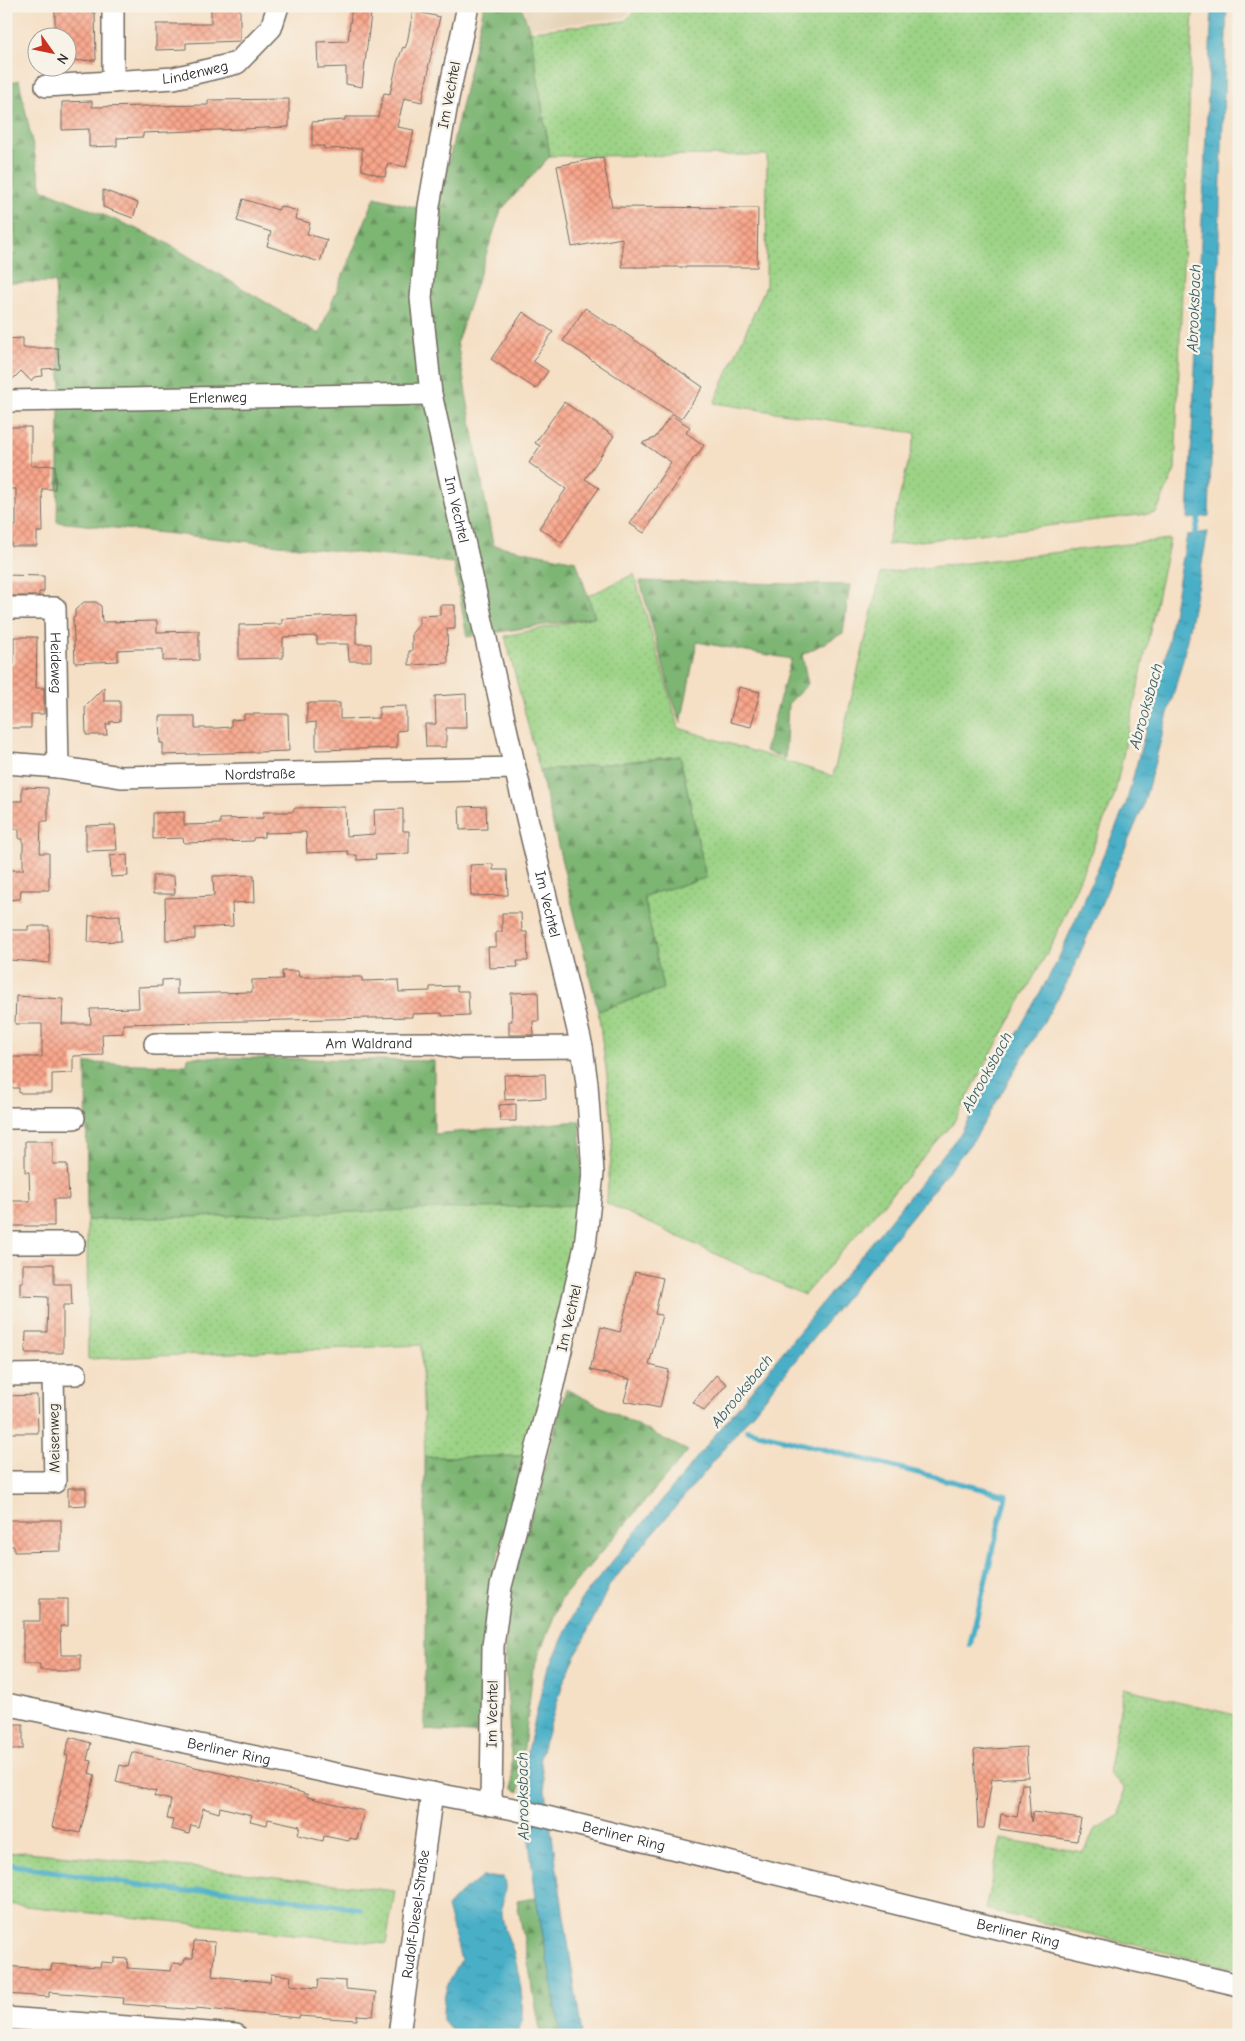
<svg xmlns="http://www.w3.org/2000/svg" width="1245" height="2041" font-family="'Comic Neue',sans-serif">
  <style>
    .built { fill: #e4d1b4 }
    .grass { fill: url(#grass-dots); stroke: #647f58 }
    .forest { fill: url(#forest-firs); stroke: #54704f }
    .water { fill: url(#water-ripples); stroke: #3a6d79 }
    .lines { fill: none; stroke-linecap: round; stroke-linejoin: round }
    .stream { stroke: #48afc7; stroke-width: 5.5 }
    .building { fill: url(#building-cross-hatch) }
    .street-casing { stroke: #726a61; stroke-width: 24 }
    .street { stroke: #fff; stroke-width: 21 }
    .labels { text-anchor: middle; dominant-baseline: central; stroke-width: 5; stroke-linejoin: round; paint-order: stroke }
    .street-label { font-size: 15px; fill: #2b2b2b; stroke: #f7f3e8 }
    .water-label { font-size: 16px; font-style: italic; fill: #355962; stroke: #f7f3e8 }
  </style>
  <defs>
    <pattern id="grass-dots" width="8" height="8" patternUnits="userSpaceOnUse" patternTransform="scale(1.25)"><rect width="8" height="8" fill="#9cd386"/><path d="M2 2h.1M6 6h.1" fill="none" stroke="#87b574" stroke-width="1.8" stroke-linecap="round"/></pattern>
    <pattern id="forest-firs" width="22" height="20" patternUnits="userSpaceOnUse" patternTransform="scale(1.25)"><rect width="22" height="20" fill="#7db573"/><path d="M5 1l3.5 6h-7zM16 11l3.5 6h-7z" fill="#67935f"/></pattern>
    <pattern id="water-ripples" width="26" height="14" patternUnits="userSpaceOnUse" patternTransform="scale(1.25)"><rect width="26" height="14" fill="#48afc7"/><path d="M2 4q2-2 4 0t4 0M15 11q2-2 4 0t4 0" fill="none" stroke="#3c8fa2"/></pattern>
    <pattern id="building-cross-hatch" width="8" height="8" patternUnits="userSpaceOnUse" patternTransform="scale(1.25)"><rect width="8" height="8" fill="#f9a68b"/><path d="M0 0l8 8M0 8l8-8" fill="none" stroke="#ca8772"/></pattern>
  </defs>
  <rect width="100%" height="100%" fill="#f7f3e8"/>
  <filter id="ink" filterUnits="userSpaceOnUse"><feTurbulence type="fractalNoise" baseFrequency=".02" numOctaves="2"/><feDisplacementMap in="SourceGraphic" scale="10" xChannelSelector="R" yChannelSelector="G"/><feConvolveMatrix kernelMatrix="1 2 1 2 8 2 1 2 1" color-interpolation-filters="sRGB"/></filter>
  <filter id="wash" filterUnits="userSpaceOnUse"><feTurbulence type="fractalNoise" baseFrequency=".0096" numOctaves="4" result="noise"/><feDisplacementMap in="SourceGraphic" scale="20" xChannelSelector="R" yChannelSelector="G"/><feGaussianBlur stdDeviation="1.12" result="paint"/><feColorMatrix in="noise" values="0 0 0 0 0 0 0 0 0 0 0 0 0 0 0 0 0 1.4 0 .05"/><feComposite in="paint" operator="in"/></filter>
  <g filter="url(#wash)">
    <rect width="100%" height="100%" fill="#f5dfc5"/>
    <path class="built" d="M523,6h113l-12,12 -94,10z"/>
    <path class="grass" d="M640,6h553l-18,464 -19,43 -269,32 29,-112 -202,-30 52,-117 1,-131 -217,1 -20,-125 95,-10z
      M13,150l3,106h-10v-105z
      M1170,539l-56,258 -60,143 -102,185 -148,170 -198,-92 7,-64 -6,-63 -9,-65 65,-22 -19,-93 62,-19 -26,-121 -140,15 -35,-135 90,-19 -7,-21 46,-22 45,154 154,48 48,-203z
      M579,1205l-3,37 -50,214 -101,1 -4,-112 -333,14 -1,-139z
      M1124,1688l115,28v254l-254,-61 16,-70 82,13 13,-23 24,-14 4,-27 -16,-15z
      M26,1852l183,17 186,22 -9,53 -380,-40v-51z"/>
    <path class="forest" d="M484,6h37l9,25 20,125 -49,54 -44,132 36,203 83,16 19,56 -128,20 -13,-74 -397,-41 2,-111 2,-19 -6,-110 -49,1v-27l10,-1 -3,-105 -7,1v-67l13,-4 23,109 116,49 161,96 56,-137 62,16z
      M640,581l210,4 -7,48 -41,22 6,29 -20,20 -3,54 -20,-7 26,-92 -94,-17 -16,81 -10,-28z
      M680,756l26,122 -62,18 19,93 -65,22 -58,-240z
      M188,1057l246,4v73l146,-13 2,47 -3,37 -492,15 -1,-157 101,2z
      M566,1389l122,62 -127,148 -28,70 -14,123 -6,-3 -8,-141 6,-60z
      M526,1456l-36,128 -6,65v85l-59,-4v-273z
      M536,1898l25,137h-20l-24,-134z"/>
    <path class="water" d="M1212,6h15l-18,510 -21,3z
      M1208,532l-25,127 -41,150 -73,170 -94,159 -265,328 -100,118 -46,96 -24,77 42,278h-21l-25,-137 -13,-105 4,-38 17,-76 36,-78 380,-467 96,-170 70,-160 40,-150 21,-119z
      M483,1877h20c6,12 -3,24 -1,37 1,14 7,25 11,37 6,22 15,63 4,84h-61l-13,-15c0,-30 4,-35 18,-60l-14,-53 13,-14z"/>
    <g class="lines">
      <path class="stream" d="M1194,541l6,-30
        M747,1430l259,65 -36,150
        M6,1864l178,28 33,-3 143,20"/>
    </g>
    <g id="blocks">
      <path class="building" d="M55,6h37v7h3l1,47 -28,1v-23h-13z
        M211,6h29v35l-54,2v6l-30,1v-26h55z
        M352,6h20l-10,81 -16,-3v-17l-28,1 -1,-26 31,-1z
        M413,11l27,6 -12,51 1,1 -7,33 -18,-4 -7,29 17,3 -8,37 -18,-4 -3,14 -23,-7v-22l-38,1v-3h-12v-24l33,-2v-3h33l6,-24 6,1 7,-31 6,-16 2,1 2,-5z
        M289,99v28l-146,6v4l-26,1v8l-28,1v-18l-27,1v-28l30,-1v6l116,-2v-5z
        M603,157l9,50 146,1 -1,59h-135v-29l-50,9 -15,-81z
        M103,190l35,13 -5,15 -30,-11z
        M243,199l35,11 2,-4 17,5 -2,8 15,4 -3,11 20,6 -7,22 -53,-16 4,-14 -34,-11z
        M585,308l27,18 1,-1 90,62 -22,32 -118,-78z
        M523,312l30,20 -20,29 15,10 -12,18 -45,-30z
        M23,338v10h35l1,20 -17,1 1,7 -9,1 -3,4 -10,-10 -15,15v-47z
        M564,402l50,34 -29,43 14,9 -37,55 -23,-15 27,-39 -37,-26 11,-17 -5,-3z
        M671,415l19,12 -4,6 18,12 -8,12 -1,-1 -51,77 -14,-9 41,-62 -29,-19 13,-5z
        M6,427h25v39l24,-1v24h-13l1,43h-6v14h-26l-1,-20h6v-37h-10z
        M6,575l38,1v16h-5v4h-33z
        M84,602h12l5,4 1,16 55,-1v11l42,-1v29l-36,1v-12h-26l-19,1v11l-43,2 -2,-45 2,-1v-7z
        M440,605h15v24h-8l1,34 -39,2v-14h3v-18l7,-8v-9l21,-1z
        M356,615v29h15v17h-22l-1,-17h-31v-8l-34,1v21l-44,1v-34l43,-1v-5z
        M14,637h23l-1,51h8v26h-13v14h-25v-64h8z
        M104,687v14h16v20l-11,1 2,2h-5l1,11h-21l-1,-29z
        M739,687l21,5 -9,35 -21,-5z
        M466,694l1,34h-21v19h-20l-1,-23h11l-1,-28z
        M307,703h33v16l39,-1v-11l27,-1v24l-9,1v17l-81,2v-28l-9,1z
        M244,714h44l1,37 -126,4v-12h-3l-1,-27h36v12h22l14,-1v-7l13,-1z
        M22,787l26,1v33h-7l-1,32h9v37h-28l-1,9 -14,1v-30h17v-31h-4v-10h-13v-28h16z
        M486,806l1,23 -27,1 -1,-23z
        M345,807l1,29 29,-2 -1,-24 29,-1v22h6v23l-34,1 1,4 -19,1v-5h-9v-4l-41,2 -1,-21 -42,1v4l-11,1v3l-69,2 -1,-5 -30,1v-26l31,-1v13l36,-1v-5l43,-1v-6h29l3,-4z
        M115,825l2,25 -31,1v-25z
        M127,855l1,21 -17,1 -1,-21z
        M493,864v6h14l1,25 -37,1 -1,-31z
        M254,875l1,27 -23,1 1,23 -38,2v11l-29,1 -1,-42 49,-2 -1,-20z
        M153,876h21l1,18h-22z
        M502,913h19l1,19h5l1,29h-11l1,6 -29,1 -1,-21h8v-15h6z
        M120,915l1,26 -33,1 1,-26z
        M28,926h21l1,37 -41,-3v-10h-3v-20h22z
        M282,971h16l1,6h63v4l36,-1 1,12 31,-1v-4l27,-1v5h11l1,24 -27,1v-3l-30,1v3l-289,7v9l-21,1 1,21 -30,1v17l-21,1v19h-33v-5h-13v-31h36v-33h-27l1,-28 47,3 -1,25h29l-1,-15 49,-1 -1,-21 24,-1v-6l15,-1v15l75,-2v-12l31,-1z
        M538,992l1,29h-6l1,14h-25v-14h3l-1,-28z
        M545,1074l1,24 -41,2 -1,-25z
        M516,1104v17h-16l-1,-16z
        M25,1141h28v23h14l2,35h-15v27h-44v-25h20l-1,-29h-4z
        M23,1264h31v20h17l1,21h-9v48h-38l1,-21h21l1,-35 -28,-1v-14h3z
        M635,1272l28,6 -8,36 7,1 -13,50 20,5 -9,38 -36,-7 6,-22 -40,-9 11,-43 19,5z
        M716,1375l11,9 -23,27 -11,-9z
        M37,1395l1,38h-27l-1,-23 -4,1v-15z
        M68,1488h18v17l-18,1z
        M6,1520h55v31l-47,1v-6h-8z
        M40,1599h28v27h-8l1,29h20v15h-41v-6h-17v-43h17z
        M6,1724h17v25h-17z
        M70,1737l21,6 -4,17 5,1 -3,12 6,2 -15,58 -28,-6 16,-71 -3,-1z
        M1026,1747l2,30 -36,2 -8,49h-6l-4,-78z
        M132,1752l168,40 8,3 -1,2 57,14 -7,29 -7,-2 -1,3 -25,-5 -1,5 -25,-6 2,-9 -32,-7 -1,6 -17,-4 2,-6 -32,-8 -1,6 -16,-5 -5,19 -7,-2 -2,9 -18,-5 2,-9 -6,-1 4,-19 -17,-4 2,-5 -40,-9 4,-17 8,2z
        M1022,1784h6l3,38 2,-10 48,7 -4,22 -78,-12 2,-15 16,3z
        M194,1941l21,1 -3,34 58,6 1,-8 20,2 -1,9 28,3 1,-9 27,2v8l30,3 -3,24 -16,-1v5l-58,-4v2l-103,-10v2l-73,-6 1,-6 -75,-6v5l-43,-3v-28l45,4 1,-6 48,3 1,-5 13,1v-5l14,1 -1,9 44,3 2,-8 9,1 4,-6h7z"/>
    </g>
  </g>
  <g filter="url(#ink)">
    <use href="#blocks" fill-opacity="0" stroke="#726a61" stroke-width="1"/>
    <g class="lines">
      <g class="street-casing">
        <g id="street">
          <path id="s1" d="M468,6l-20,92 -19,108 -8,92 10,96 84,374 67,279 5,37 6,89 -8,73 -32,139 -52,201 -8,60 -2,159"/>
          <path d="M113,82v-76"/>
          <path id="s2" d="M46,86l128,-8 63,-15 34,-35 7,-22"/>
          <path id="s3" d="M6,401l425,-7"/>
          <path id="s4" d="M6,608h49l3,159"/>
          <path id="s5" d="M6,763l52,4 63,10 394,-9"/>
          <path id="s6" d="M155,1044l278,-1 26,5 123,-1"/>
          <path d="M6,1118h68"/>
          <path d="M6,1243h68"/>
          <path d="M6,1375l70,-1"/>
          <path d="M6,1482h49l-2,-107"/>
          <path id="s7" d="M6,1704l363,77 145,28 457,113 268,63"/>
          <path d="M6,2018l230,17"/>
          <path id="s8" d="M399,2035l33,-242"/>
        </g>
      </g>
      <use href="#street" class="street"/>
    </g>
  </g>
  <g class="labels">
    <g class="street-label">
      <text stroke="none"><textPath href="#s2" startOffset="150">Lindenweg</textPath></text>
      <text transform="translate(449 95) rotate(-79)">Im Vechtel</text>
      <text stroke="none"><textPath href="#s3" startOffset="212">Erlenweg</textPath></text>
      <text stroke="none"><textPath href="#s1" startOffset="511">Im Vechtel</textPath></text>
      <text stroke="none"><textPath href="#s4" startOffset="104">Heideweg</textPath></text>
      <text stroke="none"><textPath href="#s5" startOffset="255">Nordstraße</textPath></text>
      <text stroke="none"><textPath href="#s1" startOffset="916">Im Vechtel</textPath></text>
      <text stroke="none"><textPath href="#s6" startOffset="214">Am Waldrand</textPath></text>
      <text transform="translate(569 1318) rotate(-77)">Im Vechtel</text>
      <text transform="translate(54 1438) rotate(-91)">Meisenweg</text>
      <text transform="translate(492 1714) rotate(-89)">Im Vechtel</text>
      <text stroke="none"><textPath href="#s7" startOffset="228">Berliner Ring</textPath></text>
      <text stroke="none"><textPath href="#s7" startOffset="632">Berliner Ring</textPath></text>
      <text stroke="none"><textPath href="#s8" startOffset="122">Rudolf-Diesel-Straße</textPath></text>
      <text stroke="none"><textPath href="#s7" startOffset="1038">Berliner Ring</textPath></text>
    </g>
    <g class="water-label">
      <text transform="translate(1194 308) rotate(-88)">Abrooksbach</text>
      <text transform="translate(1146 706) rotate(-74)">Abrooksbach</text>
      <text transform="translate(987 1072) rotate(-61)">Abrooksbach</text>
      <text transform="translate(742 1391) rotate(-51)">Abrooksbach</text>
      <text transform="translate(523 1796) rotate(-91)">Abrooksbach</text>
    </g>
  </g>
  <rect width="1245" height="2041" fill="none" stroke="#f7f3e8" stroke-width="25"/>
  <g transform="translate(52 52) rotate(123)"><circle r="24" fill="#f7f3e8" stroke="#a5a39c"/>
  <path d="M0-4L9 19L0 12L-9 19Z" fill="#c8321e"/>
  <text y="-8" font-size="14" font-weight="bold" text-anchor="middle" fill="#2b2b2b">N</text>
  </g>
</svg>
